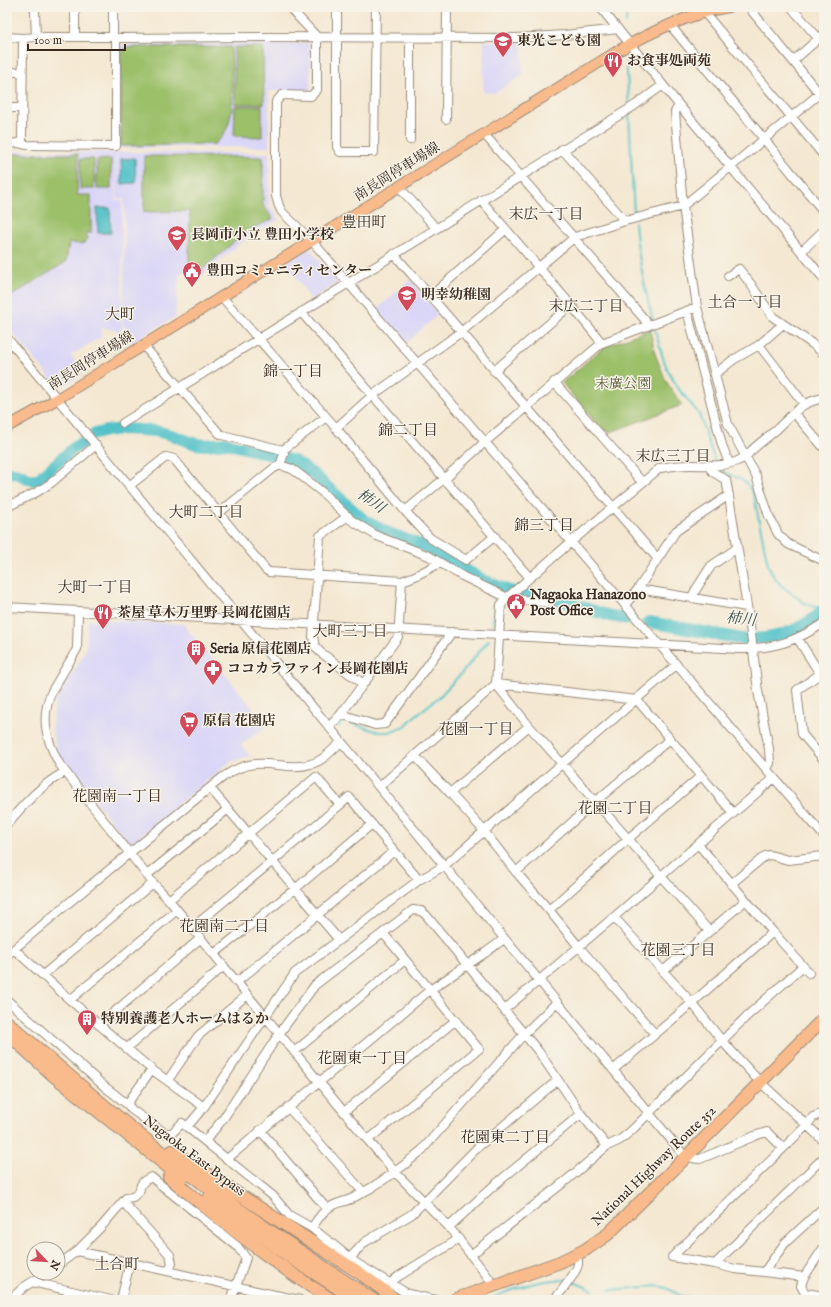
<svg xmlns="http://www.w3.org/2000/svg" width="831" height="1307" font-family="'IM FELL English','Noto Serif JP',serif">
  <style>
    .built { fill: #dad6f7 }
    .green { fill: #9cc06b; stroke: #6c7544 }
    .water { fill: #54c2c9; stroke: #487674 }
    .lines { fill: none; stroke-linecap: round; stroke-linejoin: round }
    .stream { stroke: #54c2c9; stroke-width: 2 }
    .river { stroke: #54c2c9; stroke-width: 12 }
    .minor-casing { stroke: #988978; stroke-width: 10 }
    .major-casing { stroke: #988978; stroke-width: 12 }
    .highway-casing { stroke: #988978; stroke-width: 14 }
    .minor { stroke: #fff; stroke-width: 8 }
    .major { stroke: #fabb8c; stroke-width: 10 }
    .highway { stroke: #fabb8c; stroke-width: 12 }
    .labels { text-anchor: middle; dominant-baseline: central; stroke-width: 3; stroke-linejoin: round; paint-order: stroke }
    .poi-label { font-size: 14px; font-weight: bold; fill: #3b2a1e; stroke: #f7f3e8; text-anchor: start }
    .street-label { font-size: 14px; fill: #3b2a1e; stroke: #f7f3e8 }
    .park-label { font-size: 14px; fill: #585735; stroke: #f7f3e8 }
    .neighbourhood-label { font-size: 15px; fill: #3b2a1e; stroke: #f7f3e8 }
    .water-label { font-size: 15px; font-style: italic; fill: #425851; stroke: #f7f3e8 }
  </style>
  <rect width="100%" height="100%" fill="#f7f3e8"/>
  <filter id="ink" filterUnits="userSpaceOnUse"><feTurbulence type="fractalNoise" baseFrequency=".025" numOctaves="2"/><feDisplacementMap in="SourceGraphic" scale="8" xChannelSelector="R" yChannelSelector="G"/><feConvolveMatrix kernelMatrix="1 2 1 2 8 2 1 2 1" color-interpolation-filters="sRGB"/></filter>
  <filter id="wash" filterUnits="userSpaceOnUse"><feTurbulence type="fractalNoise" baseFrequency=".012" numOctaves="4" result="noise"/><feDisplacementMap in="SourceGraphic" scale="16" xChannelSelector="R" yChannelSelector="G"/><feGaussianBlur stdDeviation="0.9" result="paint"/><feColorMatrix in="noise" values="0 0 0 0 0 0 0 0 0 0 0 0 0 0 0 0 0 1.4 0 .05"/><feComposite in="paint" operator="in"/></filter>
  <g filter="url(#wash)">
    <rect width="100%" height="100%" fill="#f4e8d2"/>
    <path class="built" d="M484,41h38l1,34 -28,18 -12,-1z
      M308,43l2,2v45l-41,1v56l-150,1 -1,-103z
      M7,151l109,1v48h6v131l-20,-3 -1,9 -30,18 11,19 -19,12 -8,-2 -48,-58z
      M117,152l152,1v53l10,14 -28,14 -55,47 -9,-12 -8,6 -4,42 -43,25 -9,-17 2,-96 -1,-30 -7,-1z
      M308,248l31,34 -28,18 -25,-38z
      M410,280l28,34 -31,29 -31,-33z
      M88,620l95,4 84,101 -26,20 9,11 -20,6 -100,82 -69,-86 -5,-11 -3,-12 -1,-11 3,-22 4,-8 25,-40 2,-9z"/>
    <path class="green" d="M127,47h104c1,22 5,65 -5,83 -2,5 -7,10 -11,14l-94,2v-93z
      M234,47h29l1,57h-29z
      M235,106h27v31l-28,-1z
      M7,154h71l-1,41h14v38h-5l2,6 -5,5 -14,-1 -3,19 -58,36 -1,-1z
      M144,156l119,1v48l10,14 -25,11 -51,44 -8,-10 1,-53 -46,1z
      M80,159h14v30h-14z
      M111,159v30h-14v-29z
      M650,329l5,25 11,27 16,24 -71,27 -10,-3 -39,-46 42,-36z"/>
    <path class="water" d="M135,158l1,25 -14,1 -1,-25z
      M97,208h13l1,25h-13z"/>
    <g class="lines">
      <path class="stream" d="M626,23l1,-16
        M626,57l3,50
        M629,112l5,105
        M635,222c2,33 10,67 18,99
        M654,326l9,32 5,13 10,17 21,26 15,45 3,5
        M719,467c6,8 15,8 23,13 6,3 9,10 12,16l14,69 7,14 7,7 24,18 9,3h9
        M492,630l3,-35
        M338,726l6,-5 35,11h10l16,-6 10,-10 24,-19 22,-23 28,-34
        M571,1281l22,9
        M609,1290l48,-4 10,2 14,8 39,4
        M485,1300c26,-9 54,-22 82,-20"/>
      <path class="river" d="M95,434l11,-3 16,-2 34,2 15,4 25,9 9,1 21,-2 68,18 19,13 52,47 24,12 37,14 57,33 24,10 13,4 26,2 64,20 20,3
        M7,471c4,2 10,2 14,4 6,3 9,6 16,5l38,-33 10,-6
        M649,622l93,17c33,1 57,-7 82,-29"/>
    </g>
  </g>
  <g filter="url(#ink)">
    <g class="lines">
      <g class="minor-casing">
        <path id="minor" d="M34,7l1,4 1,26
          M289,7l28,30v53l-6,6 -29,-1 -6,7v94l3,10 3,6 30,29 512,595
          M337,7v140l3,5h34l2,-145
          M600,7l79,98 145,174
          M751,7v3l73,89
          M791,7l28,32
          M704,12l120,144
          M670,25l154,187
          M7,37l16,1 -1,102 -3,3 -12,1
          M75,37v-30
          M23,38l13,-1h77v-30
          M793,61l31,-27
          M7,72h15
          M679,105l-4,7 8,94 14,101 31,117 28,52 13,40 9,18 10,10 36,17
          M7,108h15
          M446,119l1,-112
          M484,134l161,186 2,6
          M410,140v-102
          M20,143l2,1 6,1 88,1v-108l142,-1 258,1 49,-3 53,-6
          M562,149l63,72
          M399,187l37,41
          M481,200l90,105 31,38
          M802,251l22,-21
          M394,254l263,304
          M728,276l11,-7 11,14 23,34 38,26 13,11
          M431,296l75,-67
          M222,297l114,131 69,83 40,-33 40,-36 117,-99 95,-36
          M687,311l35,134 7,18
          M301,312l229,266
          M7,338l675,815c6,5 11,6 18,6l57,-24 10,-3 16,16
          M143,345l76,88 3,2 61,15
          M759,345l45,59
          M494,371l77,-66
          M715,374l18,-14 26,-15 24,-21
          M554,382l88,100
          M794,413l30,35
          M123,423l511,-317 29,-21
          M336,428l37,-33 88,-63 114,-95 50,-16 58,-15 141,-116
          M280,465l4,-11 -1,-4 43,-33
          M707,465l6,7 13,8 2,11 21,127 9,73 11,58 1,14 -3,6
          M129,486l37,-29 8,2 92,111 3,2 133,9 13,-5 25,-13
          M7,507l30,-15 14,-9 45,-38
          M405,511l25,27 36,22 29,-24
          M219,513l55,-45 6,-3 12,4 7,5 23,18 29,28 26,16 52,20 33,20 46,22 42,5
          M348,516l-28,20 -7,101 2,9 5,6 42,31
          M638,589l109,18
          M692,597l3,-6 16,-25 26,-18
          M625,605l13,-16 38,-58 53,-36
          M7,607l733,42c34,-1 55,-7 84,-26
          M78,612l-1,37 -25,42c-12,26 -6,50 8,74l93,118 16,17 175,212 51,60 54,55 46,59
          M798,639l26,41
          M820,674l-23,16 5,44 22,26
          M341,714l34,11 10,-1 67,-92
          M329,727l12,-13 57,-77 4,-56
          M415,756l35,37 34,38 32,41 33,38 30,37 76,87
          M379,787l117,-103 141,16 96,113
          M210,788l129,152
          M450,793l79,-67
          M7,824c17,-20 35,-40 58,-52
          M516,872l80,-71 74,-62
          M147,875l81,-66
          M731,884l34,-28 5,-1 18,5 36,-4
          M169,900l147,-123 24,28 9,-8 70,83
          M549,910l80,-72 72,-62
          M614,917l49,54 29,32 31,39 37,40 64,59
          M192,928l148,-123
          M709,931l-180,-205 -33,-42 5,-79 9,-10 61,-53 89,-74c11,-2 20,-3 31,-3 18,0 38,3 54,-8 2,-1 4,-4 6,-6 8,-8 17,-14 26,-22 18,-16 21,-26 47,-31
          M773,932l36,41
          M14,949l56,51 81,69 53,38
          M214,954l81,-65 77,-65
          M7,955l59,-50 157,-128c10,-7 20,-12 32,-13 18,-2 37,6 56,0 12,-3 21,-14 30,-22
          M663,971l83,-71
          M43,975l110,-92
          M237,982l157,-131
          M7,1000l98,87 22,17 5,6 33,23h7l10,-10 91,73 16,19 23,13 44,35 52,31 28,6
          M70,1000l107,-90
          M504,1010l110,-93 160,-139
          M99,1025l102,-87
          M127,1048l97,-82
          M294,1052l111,-92
          M613,1070l79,-67 81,-71 -75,-88
          M168,1080l30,-44 49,-41
          M127,1104l25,-35
          M288,1107l75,85
          M344,1112l112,-92
          M824,1113l-11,4 -6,8 -135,132 43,7 20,5 29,3 21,-29 39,-36
          M187,1127l17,-20 91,-134 124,-93 25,-14 232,-201
          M260,1130l67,79
          M368,1140l111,-91 -96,-116
          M205,1141l18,-22 56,-85 36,-49 98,-75 8,1 5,4 113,137 42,62 26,32
          M227,1159l203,-169 55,-37 19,-14
          M123,1202l47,53 2,8 -3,8
          M449,1227l42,-39 90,-74
          M312,1228c4,-6 9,-15 15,-19 7,-6 18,-7 26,-11 25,-13 48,-29 69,-48l102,-116 33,-32
          M77,1251c74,16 148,34 223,49
          M472,1254l96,-75 39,-33 13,-6 11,-9 116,-115 55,-49
          M350,1258l15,-16 47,-28 66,-67 80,-67
          M715,1264l109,-107
          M58,1265l19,-14 25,-25 24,-28 7,-1 6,-5 2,-7 3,-4 7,-4 86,69 9,12 -15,42
          M764,1272l40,5 20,-30
          M804,1277l-3,9 4,7 19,3
          M32,1282l79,18
          M391,1285l3,-5 5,-4 60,-37
          M10,1300l14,-13 23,-14
          M121,1300l9,-38
          M554,1300c6,-7 23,-28 24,-36 1,-3 -1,-7 -2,-10"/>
      </g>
      <g class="major-casing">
        <path id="major" d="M7,427l50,-28 559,-347c35,-20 72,-38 112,-45"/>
      </g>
      <g class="highway-casing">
        <path id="highway" d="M7,1022c62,54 125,109 191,158 57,42 116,81 175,120
          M7,1033l46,42 129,103
          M172,1151l189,123 25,18 9,8
          M169,1177c52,43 105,87 163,123
          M209,1198l84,61 63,41
          M454,1300l106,-38 25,-12 23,-16 78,-77 138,-139"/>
      </g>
      <use href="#minor" class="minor"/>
      <use href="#major" class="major"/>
      <use href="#highway" class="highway"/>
    </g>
  </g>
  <defs>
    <g id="school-pin" transform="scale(1)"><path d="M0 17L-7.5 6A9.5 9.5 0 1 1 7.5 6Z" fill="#d1495b" stroke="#f7f3e8"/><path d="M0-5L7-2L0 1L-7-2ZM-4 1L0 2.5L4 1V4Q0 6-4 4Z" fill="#fff"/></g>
    <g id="restaurant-pin" transform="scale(1)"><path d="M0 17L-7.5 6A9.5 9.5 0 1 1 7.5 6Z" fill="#d1495b" stroke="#f7f3e8"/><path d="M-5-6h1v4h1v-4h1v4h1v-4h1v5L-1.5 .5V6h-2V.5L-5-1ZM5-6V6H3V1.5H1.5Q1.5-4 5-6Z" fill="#fff"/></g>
    <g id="civic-pin" transform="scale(1)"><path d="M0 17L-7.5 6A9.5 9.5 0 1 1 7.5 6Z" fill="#d1495b" stroke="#f7f3e8"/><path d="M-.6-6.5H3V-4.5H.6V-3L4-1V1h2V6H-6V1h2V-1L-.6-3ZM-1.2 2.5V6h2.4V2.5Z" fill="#fff"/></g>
    <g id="building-pin" transform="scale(1)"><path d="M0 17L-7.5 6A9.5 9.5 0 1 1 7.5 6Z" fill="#d1495b" stroke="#f7f3e8"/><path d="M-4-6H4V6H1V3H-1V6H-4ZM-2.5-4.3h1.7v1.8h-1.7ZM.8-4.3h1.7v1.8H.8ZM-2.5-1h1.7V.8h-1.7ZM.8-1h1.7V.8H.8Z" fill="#fff"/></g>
    <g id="pharmacy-pin" transform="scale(1)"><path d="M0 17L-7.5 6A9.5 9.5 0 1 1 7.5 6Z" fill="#d1495b" stroke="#f7f3e8"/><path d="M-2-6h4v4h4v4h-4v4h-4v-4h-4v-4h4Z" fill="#fff"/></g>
    <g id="supermarket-pin" transform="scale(1)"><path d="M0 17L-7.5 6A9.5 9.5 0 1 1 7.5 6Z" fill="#d1495b" stroke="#f7f3e8"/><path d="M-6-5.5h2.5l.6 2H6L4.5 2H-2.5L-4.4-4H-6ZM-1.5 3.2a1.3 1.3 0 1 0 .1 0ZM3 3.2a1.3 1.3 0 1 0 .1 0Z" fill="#fff"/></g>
  </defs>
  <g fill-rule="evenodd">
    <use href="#school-pin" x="503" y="41"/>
    <use href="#restaurant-pin" x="613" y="61"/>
    <use href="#school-pin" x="177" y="235"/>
    <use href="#civic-pin" x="192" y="271"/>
    <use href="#school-pin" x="407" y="295"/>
    <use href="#civic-pin" x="516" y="603"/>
    <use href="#restaurant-pin" x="103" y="613"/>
    <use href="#building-pin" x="196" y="649"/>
    <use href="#pharmacy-pin" x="213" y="669"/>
    <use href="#supermarket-pin" x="189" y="721"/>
    <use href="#building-pin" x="87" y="1019"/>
  </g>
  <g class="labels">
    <g class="poi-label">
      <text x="517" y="41">東光こども園</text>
      <text x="627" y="61">お食事処両苑</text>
      <text x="191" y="235">長岡市小立 豊田小学校</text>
      <text x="206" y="271">豊田コミュニティセンター</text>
      <text x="421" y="295">明幸幼稚園</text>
      <text x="530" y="595">Nagaoka Hanazono<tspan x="530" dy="16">Post Office</tspan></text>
      <text x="117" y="613">茶屋 草木万里野 長岡花園店</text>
      <text x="210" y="649">Seria 原信花園店</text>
      <text x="227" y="669">ココカラファイン長岡花園店</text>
      <text x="203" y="721">原信 花園店</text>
      <text x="101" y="1019">特別養護老人ホームはるか</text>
    </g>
    <g class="street-label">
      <text transform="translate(397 172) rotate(-32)">南長岡停車場線</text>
      <text transform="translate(91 361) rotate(-32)">南長岡停車場線</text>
      <text transform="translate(194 1156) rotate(37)">Nagaoka East Bypass</text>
      <text transform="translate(654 1166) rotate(-44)">National Highway Route 352</text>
    </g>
    <g class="park-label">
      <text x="623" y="384">末廣公園</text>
    </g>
    <g class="neighbourhood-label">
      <text x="546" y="214">末広一丁目</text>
      <text x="364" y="222">豊田町</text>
      <text x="745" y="302">土合一丁目</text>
      <text x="586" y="306">末広二丁目</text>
      <text x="120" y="314">大町</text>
      <text x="293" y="371">錦一丁目</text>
      <text x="408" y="430">錦二丁目</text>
      <text x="673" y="456">末広三丁目</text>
      <text x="206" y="512">大町二丁目</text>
      <text x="544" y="525">錦三丁目</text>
      <text x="95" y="587">大町一丁目</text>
      <text x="350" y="631">大町三丁目</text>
      <text x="476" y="729">花園一丁目</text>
      <text x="117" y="796">花園南一丁目</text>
      <text x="615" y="808">花園二丁目</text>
      <text x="224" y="926">花園南二丁目</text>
      <text x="678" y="950">花園三丁目</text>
      <text x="362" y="1058">花園東一丁目</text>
      <text x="505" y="1137">花園東二丁目</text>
      <text x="117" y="1264">土合町</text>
    </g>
    <g class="water-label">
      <text transform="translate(371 501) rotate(35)">柿川</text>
      <text transform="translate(741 619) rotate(6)">柿川</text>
    </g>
  </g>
  <rect width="831" height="1307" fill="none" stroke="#f7f3e8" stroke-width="24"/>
  <g transform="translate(46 1261) rotate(115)"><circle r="19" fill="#f7f3e8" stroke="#aca397"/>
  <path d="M0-3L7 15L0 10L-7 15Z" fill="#d1495b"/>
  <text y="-6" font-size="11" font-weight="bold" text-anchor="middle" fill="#3b2a1e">N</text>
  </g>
  <path d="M28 44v6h97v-6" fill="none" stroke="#3b2a1e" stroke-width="2"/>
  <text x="34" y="44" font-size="12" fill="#3b2a1e" stroke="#f7f3e8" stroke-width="3" paint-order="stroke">100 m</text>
</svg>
